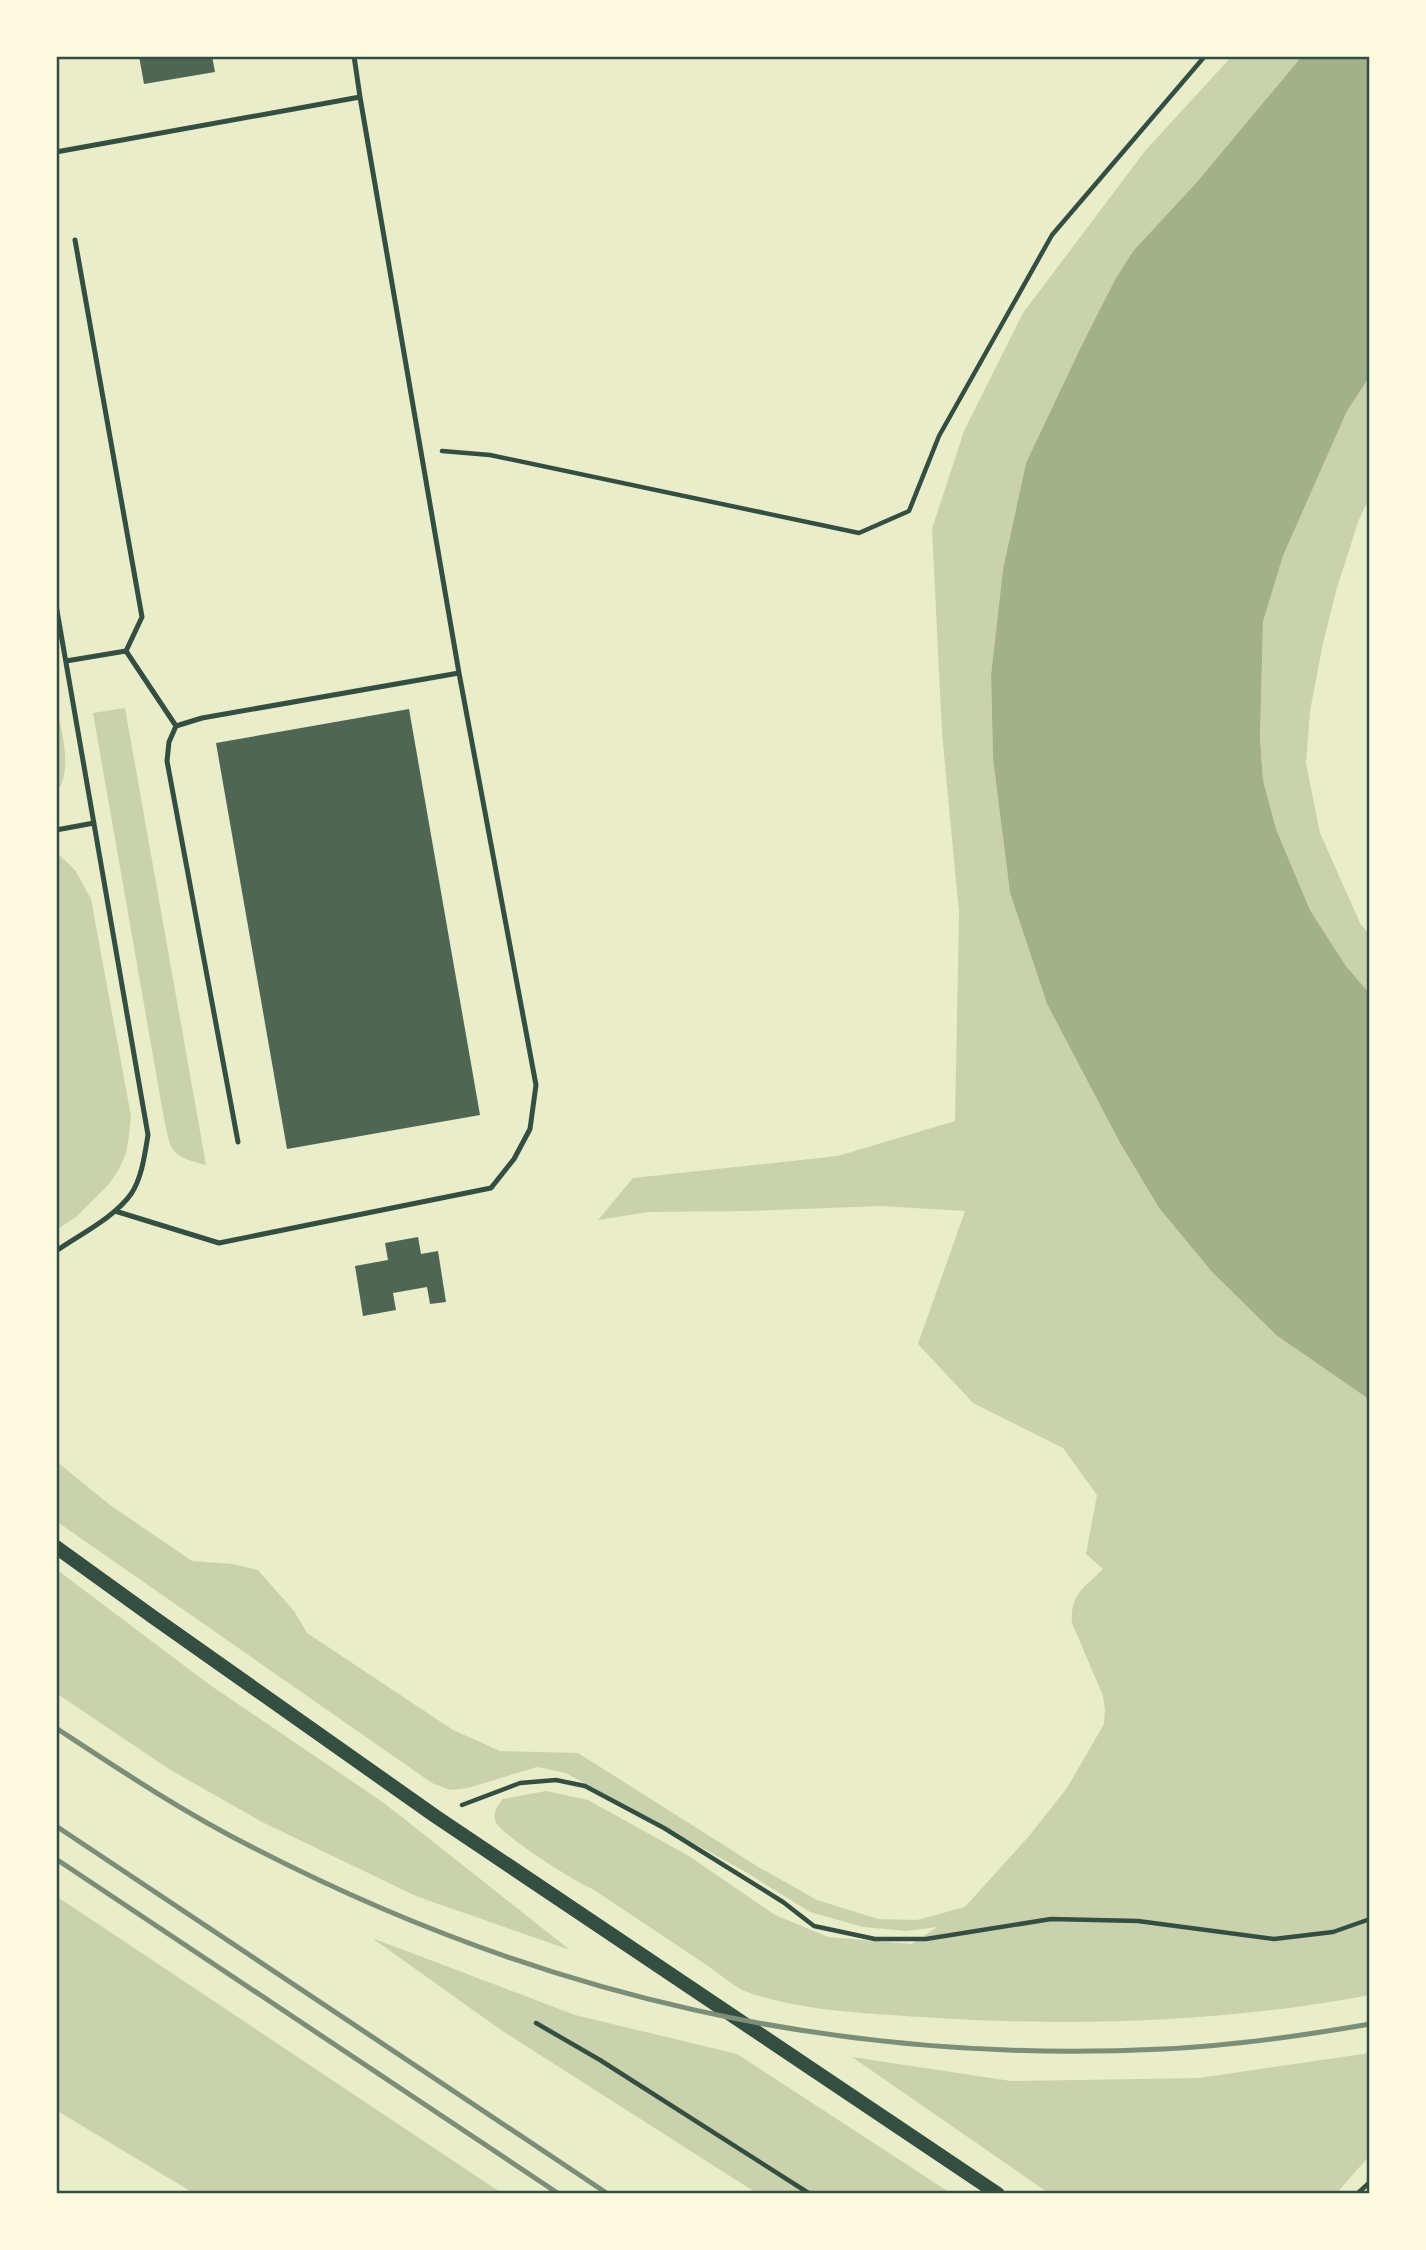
<svg xmlns="http://www.w3.org/2000/svg" width="1426" height="2250" font-family="Overpass,sans-serif">
  <style>
    .green { fill: #cad2ad }
    .water { fill: #a3b18a }
    .building { fill: #4f6655 }
    .lines { fill: none; stroke-linecap: round; stroke-linejoin: round }
    .path { stroke: #344e41; stroke-width: 4.5 }
    .service { stroke: #344e41; stroke-width: 5 }
    .secondary { stroke: #344e41; stroke-width: 14 }
    .rail { stroke: #7c8e77; stroke-width: 5 }
    .neatline { fill: none; stroke: #344e41; stroke-width: 2.5 }
  </style>
  <rect width="100%" height="100%" fill="#e9edc9"/>
  <path class="green" d="M1232,56h70l-105,126 -63,68 -108,213 -23,106 -12,106 2,84 17,134 37,111 73,139 39,65 53,64 64,63 94,65v595c-148,28 -298,32 -448,22 -58,-4 -117,-6 -172,-24 -16,-5 -31,-20 -45,-29 -38,-25 -76,-51 -114,-76 -15,-5 -87,-52 -94,-64 -6,-9 0,-18 6,-25l43,-8 42,9 101,56 86,59 53,22 84,7 25,-17 -31,4 -43,-4 -53,-15 -66,-41 -178,-98 -29,-6 -69,21 -18,2 -18,-7 -376,-262v-60l54,44 82,56 41,3 25,6 36,41 13,22 146,97 47,21 78,2 182,115 57,32 61,19 39,1 48,-13 64,-71 38,-48 37,-64 1,-14 -2,-14 -31,-73c-2,-29 12,-35 31,-54l-17,-15 11,-59 -34,-47 -90,-45 -55,-59 47,-133 -85,-5 -131,5 -101,1 -50,8 35,-42 205,-22 117,-35 4,-209 -17,-179 -10,-204 32,-98 59,-118 122,-162z
    M1370,376v120l-12,26 -22,69 -13,52 -13,68 -4,52 14,70 40,90 10,13v58l-24,-28 -36,-56 -34,-81 -13,-49 -3,-42 3,-116 20,-66 64,-145z
    M56,704c5,25 18,67 0,89z
    M125,708l81,457c-39,-10 -35,-15 -43,-52l-70,-400z
    M56,852l19,18 16,29 40,217 -2,20 -3,17 -7,16 -10,15 -33,33 -20,13z
    M56,1569l154,116 174,118 186,147 -154,-54 -154,-74 -93,-53 -113,-76z
    M56,1896l447,298h-308l-139,-84z
    M372,1938l203,77 162,39 215,140h-194l-257,-164z
    M1370,2053v102l-34,39h-286l-198,-137 159,24 188,-3z"/>
  <path class="water" d="M1302,56h68v320l-23,35 -64,145 -20,66 -3,116 3,42 13,49 34,81 36,56 24,28v406l-94,-65 -64,-63 -53,-64 -39,-65 -73,-139 -37,-111 -17,-134 -2,-84 12,-106 23,-106 56,-118 34,-67 18,-28 63,-68z"/>
  <path class="building" d="M139,56h73l3,16 -71,12z
    M409,709l71,406 -193,34 -71,-406z
    M418,1237l3,17 17,-3 8,51 -16,2 -3,-17 -34,6 3,17 -33,6 -8,-50 33,-6 -3,-17z"/>
  <g class="lines">
    <path class="path" d="M442,451l48,4 369,78 50,-22 30,-75 113,-201 153,-179
      M462,1805l58,-22 36,-3 29,6 79,42 119,74 31,24 61,13h51l125,-20 87,2 136,18 59,-7 37,-13
      M536,2023l64,37 210,134
      M1357,2194l13,-12"/>
    <path class="service" d="M56,152l304,-55 -6,-41
      M75,240l67,377 -16,34
      M56,605l92,530c-3,18 -6,43 -17,59 -16,23 -52,41 -75,57
      M66,661l60,-10 50,75
      M56,830l38,-7
      M238,1142l-71,-381 2,-19 7,-16 26,-8 257,-45
      M115,1211l104,32 272,-55 23,-29 16,-30 6,-44 -77,-412 -99,-576"/>
    <path class="secondary" d="M56,1547l97,70 282,199 563,378"/>
    <path class="rail" d="M56,1728c64,42 127,84 196,119 288,149 587,218 911,202 70,-3 138,-13 207,-25
      M56,1826l552,368
      M56,1859l503,335"/>
  </g>
  <rect width="1426" height="2250" fill="none" stroke="#fefae0" stroke-width="116"/>
  <rect x="58" y="58" width="1310" height="2134" class="neatline"/>
</svg>
